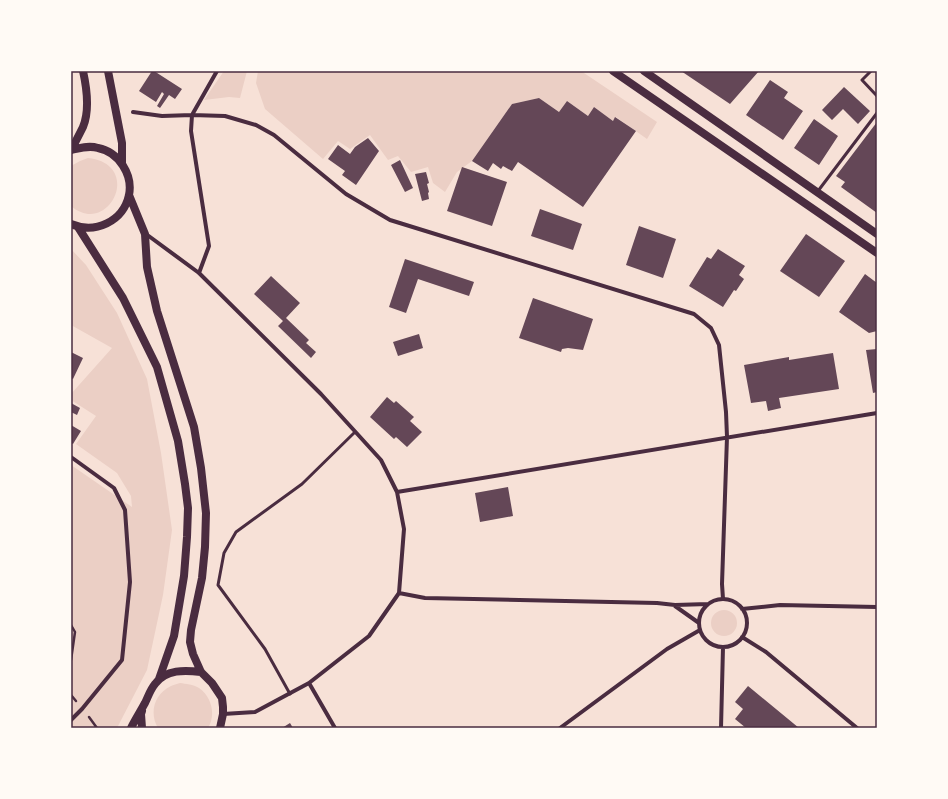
<svg xmlns="http://www.w3.org/2000/svg" width="948" height="799" font-family="Barlow,sans-serif">
  <style>
    .green { fill: #ebcfc5 }
    .building { fill: #644757 }
    .lines { fill: none; stroke-linecap: round; stroke-linejoin: round }
    .path { stroke: #4a2c40; stroke-width: 2.5 }
    .service { stroke: #4a2c40; stroke-width: 3 }
    .minor { stroke: #4a2c40; stroke-width: 4 }
    .secondary { stroke: #4a2c40; stroke-width: 8 }
    .neatline { fill: none; stroke: #4a2c40; stroke-width: 1.5 }
  </style>
  <rect width="100%" height="100%" fill="#f7e1d7"/>
  <path class="green" d="M224,71h23l-7,27 -11,-1 -25,3z
    M258,71h323l76,51 -10,17 -31,-22 -3,4 -19,-14 -6,9 -21,-15 -8,11 -20,-14 -27,6 -40,57 -15,11 -12,20 -12,-9 -5,-16 -17,5 -13,-16 -10,4 -18,-25 -20,14 -12,-8 -15,18 -58,-50 -9,-26z
    M88,158c56,6 21,80 -17,48v-40l9,-5z
    M71,249l15,16 31,48 30,66 14,74 11,77 -9,65 -16,75 -30,58h-46v-263l61,42 -1,-11 -14,-23 -41,-29 20,-28 -25,-16v-6l41,-46 -41,-23z
    M711 623a13 13 0 1 1 26 0a13 13 0 1 1-26 0Z
    M180,683c6,1 13,1 19,5 13,9 17,27 9,40h-50c-9,-15 -4,-34 13,-42 2,-1 6,-2 9,-3z"/>
  <path class="building" d="M152,71h2l28,18 -7,10 -6,-4 -9,13 -3,-2 7,-12 -2,-2 -6,10 -17,-11z
    M681,71h78l-29,33z
    M770,80l18,12 -4,6 19,13 -20,29 -37,-25z
    M844,87l26,24 -12,13 -15,-15 -11,11 -10,-10z
    M539,98l20,14 8,-11 21,15 6,-9 19,14 2,-4 21,14 -53,76 -65,-45 -6,9 -9,-5 -2,3 -8,-6 -5,8 -16,-10 40,-57z
    M814,119l24,17 -19,29 -25,-17z
    M877,122v91l-36,-26 4,-5 -9,-6z
    M368,138l11,13 -23,34 -14,-10 3,-4 -17,-12 10,-14 12,9 5,-7z
    M400,160l13,28 -8,4 -14,-27z
    M462,167l45,15 -15,44 -45,-15z
    M426,172l3,11 -2,1 2,8 -1,1 1,6 -7,2 -7,-27z
    M540,209l42,15 -9,26 -42,-14z
    M639,226l37,13 -13,39 -37,-13z
    M806,234l39,27 -26,36 -39,-26z
    M718,249l27,17 -6,9 5,4 -8,12 -2,-1 -11,17 -34,-21 18,-29 4,2z
    M405,259l69,23 -5,14 -51,-17 -12,34 -17,-6z
    M865,274l12,9v48l-8,2 -30,-21z
    M271,276l29,27 -14,15 23,22 -3,3 10,9 -5,6 -33,-32 5,-5 -29,-27z
    M533,298l60,21 -10,31 -15,-2 -6,1 -1,3 -42,-14z
    M419,334l4,14 -25,8 -5,-14z
    M877,349v43l-4,1 -7,-43z
    M71,352l12,6 -10,21 -2,-1z
    M833,353l6,36 -60,9 2,10 -13,3 -2,-10 -15,2 -7,-38 45,-8v3z
    M387,397l7,6 2,-2 18,16 -4,4 12,11 -15,15 -11,-10 -2,2 -24,-22z
    M71,403l9,5 -3,7 -6,-3z
    M71,425l10,6 -8,13 -2,-1z
    M508,487l5,29 -33,6 -5,-29z
    M748,686l51,42h-53l-11,-9 8,-10 -8,-7z
    M290,723l3,5h-11z"/>
  <g class="lines">
    <path class="path" d="M71,625l4,7 -4,28
      M71,695l5,6
      M89,717l8,11"/>
    <path class="service" d="M871,71l-9,9 15,16
      M818,191l59,-78
      M290,694l-25,-45 -47,-64 6,-32 12,-21 66,-48 53,-52"/>
    <path class="minor" d="M133,112l29,4 30,-1 33,1 31,9 18,10 72,59 44,26 304,94 17,14 8,17 7,67 1,25 -5,147 1,15
      M146,234l53,39 122,121 60,66 16,32 7,37 -5,64 -30,43 -60,47 -54,29 -32,2
      M199,273l10,-27 -18,-115 1,-16 25,-44
      M71,457l43,31 11,22 5,72 -8,78 -40,49 -11,11
      M397,492l480,-79
      M399,593l26,5 232,5 18,2 33,-1
      M699 623a24 24 0 1 1 48 0a24 24 0 1 1-48 0Z
      M675,606l24,17
      M742,609l38,-4 97,2
      M742,637l24,15 91,76
      M309,683l26,45
      M560,728l107,-79 33,-19
      M721,728l2,-81"/>
    <path class="secondary" d="M108,71l14,72v20
      M613,71l264,182
      M644,71l233,163
      M71,150c9,-2 18,-5 27,-2 21,4 35,27 31,47 -6,27 -34,39 -58,29
      M71,150c4,-7 8,-15 12,-23 7,-17 4,-38 0,-56
      M129,195l16,39 2,33 10,44 37,116 7,41 5,45 -1,34 -3,31 -11,52 -1,12 3,12 8,18 11,11 10,15 1,9v7l-3,14
      M78,227l45,71 34,69 21,74 7,43 3,24 -1,29 -3,39 -10,60 -15,43
      M131,728c4,-8 9,-16 14,-25 3,-6 5,-13 10,-19 11,-15 30,-14 46,-12
      M142,728l-1,-14 1,-3"/>
  </g>
  <rect width="948" height="799" fill="none" stroke="#fffaf5" stroke-width="144"/>
  <rect x="72" y="72" width="804" height="655" class="neatline"/>
</svg>
